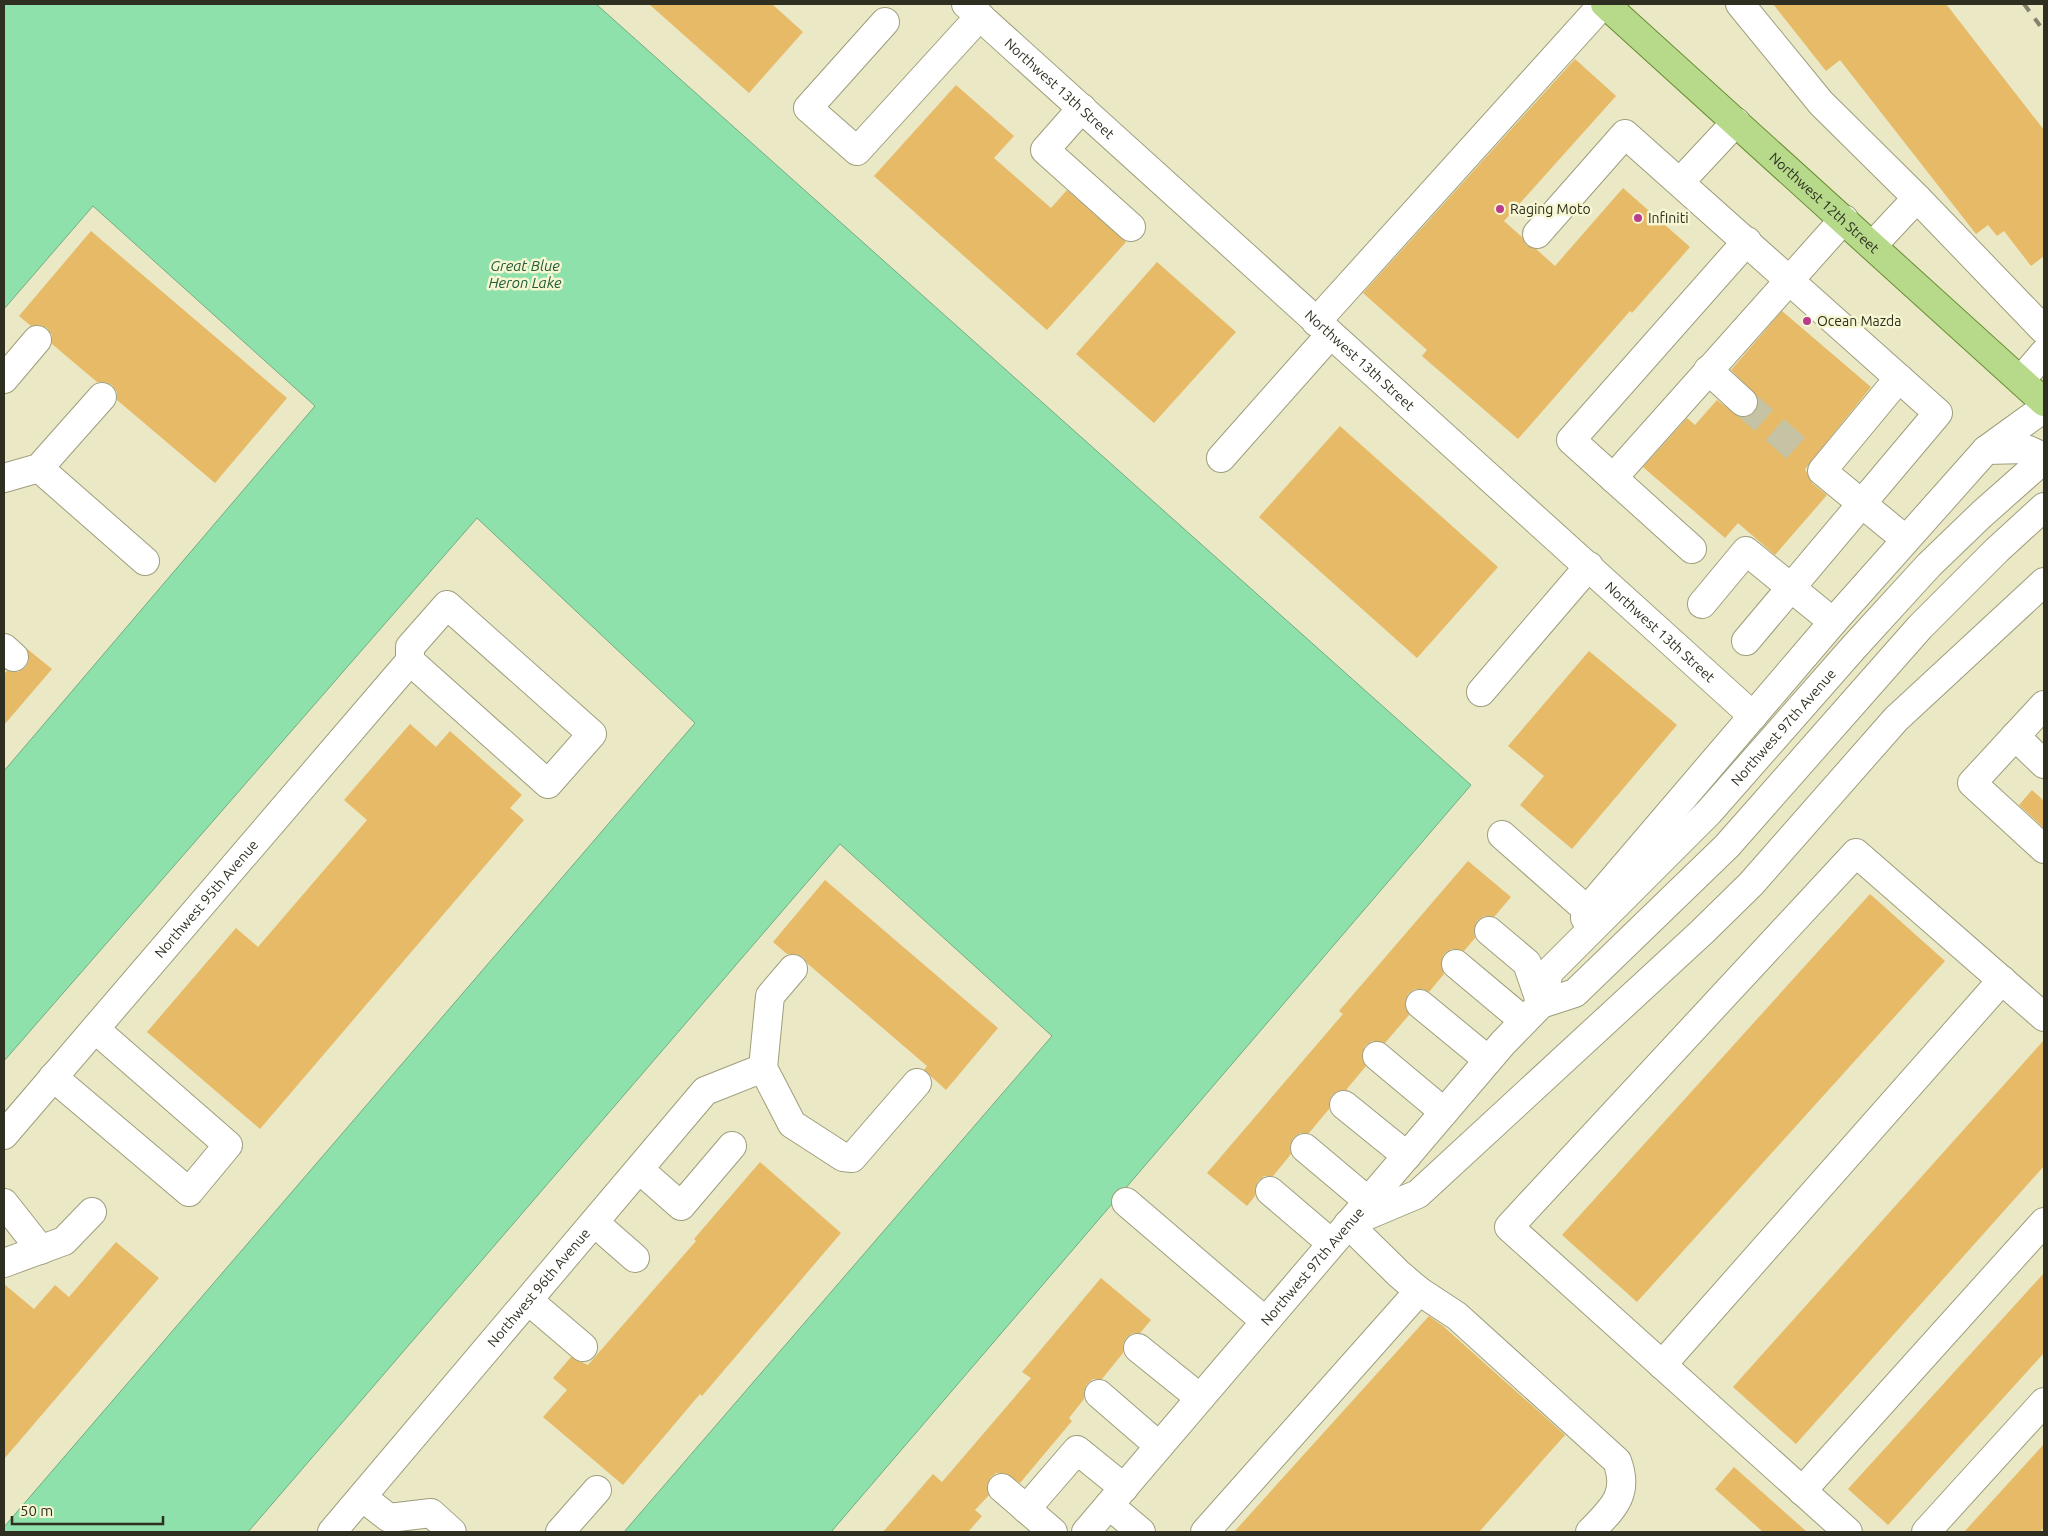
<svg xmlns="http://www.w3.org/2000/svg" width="2048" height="1536" font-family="Ubuntu,sans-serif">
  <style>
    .water { fill: #8ee1aa; stroke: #72ac81 }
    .building { fill: #e6ba67 }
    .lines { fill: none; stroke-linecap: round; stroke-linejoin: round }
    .minor-tunnel { stroke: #c5c3a4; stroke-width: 28; stroke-dasharray: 28 14; stroke-linecap: butt }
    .minor-casing { stroke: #9f9e7c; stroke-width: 30 }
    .major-casing { stroke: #688d33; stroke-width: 30 }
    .minor { stroke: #fff; stroke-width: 28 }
    .major { stroke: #b6d98a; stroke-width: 28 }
    .rail { stroke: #84836c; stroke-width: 4; stroke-dasharray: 9 9; stroke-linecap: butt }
    .poi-dot { fill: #ba3d8d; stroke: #f7f6d2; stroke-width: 2 }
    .labels { text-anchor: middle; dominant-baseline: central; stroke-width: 5; stroke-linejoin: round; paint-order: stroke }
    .street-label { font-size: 14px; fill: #2f2f21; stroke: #f7f6d2 }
    .poi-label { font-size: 14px; fill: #2f2f21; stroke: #f7f6d2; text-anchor: start }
    .water-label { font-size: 15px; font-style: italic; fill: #205c38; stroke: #f7f6d2 }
  </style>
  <rect width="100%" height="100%" fill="#eae8c5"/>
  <path class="water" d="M4,4h592l875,781 -640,747h-207l428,-496 -212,-192 -592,688h-244v-5l691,-804 -218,-205 -473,543v-290l311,-365 -222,-200 -89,103z"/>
  <path class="building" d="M649,4h123l31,28 -54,61z
    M1773,4h173l98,126v126l-13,10 -27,-35 -7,5 -9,-11 -12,9 -136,-174 -14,11z
    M1575,59l41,37 -112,125 18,16 4,8 10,4 19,17 68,-78 67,59 -58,66 -2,-2 -112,128 -96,-83 5,-6 -64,-57z
    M956,85l58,51 -20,22 57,50 16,-18 59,52 -79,88 -173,-154z
    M91,231l196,167 -72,85 -98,-83v-8l-5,-7 -7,-3h-8l-45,-38v-9l-5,-7 -8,-3 -8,1 -12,-10z
    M1157,262l79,70 -82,91 -78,-69z
    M1782,311l89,76 -66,82 7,14 15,12 -52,60 -37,-32 -13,15 -82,-71 44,-49 8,7 22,-25 22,17h8l8,-5 3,-7v-8l-27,-27z
    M1340,426l158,141 -81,91 -158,-141z
    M26,648l26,21 -48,56v-51l3,-3 11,1 8,-5 3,-7z
    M1589,651l88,74 -105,124 -52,-44 24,-29 -36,-30z
    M410,724l26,23 14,-16 72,64 -12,13 14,12 -264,309 -113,-97 89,-104 22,19 109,-127 -23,-20z
    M2032,790l12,11v27l-25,-23z
    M1468,861l43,36 -17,20 -10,-1 -7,5 -3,8 1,9 -11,13 -13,-2 -7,5 -3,8 3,12 -15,18 -6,-3h-8l-7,5 -3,8 4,13 -24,28 -13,-2 -7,5 -3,8 4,12 -20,24 -8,1 -6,4 -3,7v7l-20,24h-9l-7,5 -3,8 1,8 -18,22h-9l-6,5 -3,8v7l-8,10 -40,-33 136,-159 -4,-3z
    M825,880l173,148 -52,62 -22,-20 3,-4 -119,-102 -5,-7 -8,-3h-8l-14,-12z
    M1870,894l75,67 -308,341 -75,-67z
    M2044,1040v126l-248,278 -63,-57z
    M760,1162l81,71 -139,163 -2,-2 -77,91 -80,-68 24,-27 -14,-12 18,-21 17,8 108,-124 -2,-2z
    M116,1242l43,36 -155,181v-175l30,25 21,-24 14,12z
    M2044,1273v80l-156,172 -40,-36z
    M1101,1278l50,42 -11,13h-7l-7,5 -3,7v8l-21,26h-9l-6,5 -3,8v7l-15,19 3,3 -52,62 -16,-10h-8l-5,4 -4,9 2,9 -14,15 7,6 -14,16h-85l50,-58 9,8 89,-104 -9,-6z
    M1429,1316l14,10 122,109 -86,97h-245z
    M2044,1444v84l-4,4h-76z
    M1734,1467l73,65h-44l-48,-43z"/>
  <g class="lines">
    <path class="minor-tunnel" d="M1743,402l63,55"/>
    <g class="minor-casing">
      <g id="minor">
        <path id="s1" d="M966,4l787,712"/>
        <path d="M1740,4l81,99 96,95 -44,47"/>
        <path d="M885,22l-77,86 49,43 123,-135"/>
        <path d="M1082,108l-37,42 86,77"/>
        <path d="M1680,182l56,-60"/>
        <path d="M1917,198l127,132"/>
        <path d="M1537,234l88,-100 313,279 -192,228"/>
        <path d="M1316,322l287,-318"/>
        <path d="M1708,370l35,32"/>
        <path d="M1899,378l-77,93 83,68"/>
        <path d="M4,379l33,-39"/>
        <path d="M2021,380l23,-27"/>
        <path d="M1986,450l40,-1 18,8"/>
        <path d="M1221,458l109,-123"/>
        <path d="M39,468l106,93"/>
        <path d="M4,478l35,-10 63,-71"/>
        <path d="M1613,478l231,-259"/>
        <path d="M1692,549l-121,-109 176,-199"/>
        <path d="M1702,604l44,-53 87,71"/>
        <path d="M447,605l145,129 -44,50 -138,-123v-14z"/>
        <path d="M4,648l10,9"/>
        <path d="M1481,692l108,-126"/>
        <path d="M2044,705l-72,78 72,66"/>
        <path d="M2015,736l29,28"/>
        <path d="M1502,835l85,75"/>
        <path d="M1585,918l2,-8 246,-288 153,-172 58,-42"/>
        <path d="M1489,931l38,32 14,41"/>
        <path d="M1456,964l68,57"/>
        <path d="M793,969l-23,27 -7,72 29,56 51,33 9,1 65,-75"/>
        <path d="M1420,1004l68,56"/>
        <path id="s2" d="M1541,1004l8,-32 160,-160 145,-165 75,-82 53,-51 62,-55"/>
        <path d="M1377,1056l67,56"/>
        <path d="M53,1077l136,115 39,-47 -133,-116"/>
        <path d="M1344,1105l63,51"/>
        <path id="s3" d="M4,1135l406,-474"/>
        <path d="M1305,1148l63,53"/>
        <path d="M640,1170l41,36 51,-60"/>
        <path d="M1270,1191l61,52"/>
        <path d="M1126,1202l139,119"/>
        <path d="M4,1203l37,47"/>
        <path d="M1354,1221l64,-27 284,-262 49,-48 145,-165 148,-137"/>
        <path d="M595,1223l40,35"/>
        <path d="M1348,1224l51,50 20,17 38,25 160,145c13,34 -5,48 -27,71"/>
        <path d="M4,1263l60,-22 28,-29"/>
        <path d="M529,1301l54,46"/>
        <path d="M1138,1348l62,50"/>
        <path d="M1662,1365l340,-385"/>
        <path d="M1099,1394l60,52"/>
        <path d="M1002,1488l51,44"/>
        <path d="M1802,1491l242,-269"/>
        <path d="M362,1497l27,21 42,-5 21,19"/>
        <path d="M1109,1505l32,27"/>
        <path d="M1026,1509l51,-59 47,38"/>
        <path id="s4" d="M332,1532l373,-441 58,-23"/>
        <path d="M560,1532l37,-42"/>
        <path id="s5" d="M1086,1532l417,-489 38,-39 34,-11 152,-147 193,-219 77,-77 47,-43"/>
        <path d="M1205,1532l214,-241"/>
        <path d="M1848,1532l-339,-305 347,-374 188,164"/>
        <path d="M1926,1532l118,-130"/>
      </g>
    </g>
    <g class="major-casing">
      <g id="major">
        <path id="s6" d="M1605,4l439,398"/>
      </g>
    </g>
    <use href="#minor" class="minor"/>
    <use href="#major" class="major"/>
    <path class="rail" d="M2024,4l20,27"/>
  </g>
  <g class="poi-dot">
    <circle cx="1500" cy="209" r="5"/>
    <circle cx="1638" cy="218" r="5"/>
    <circle cx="1807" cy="321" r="5"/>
  </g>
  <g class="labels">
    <g class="street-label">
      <text stroke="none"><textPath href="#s1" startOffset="126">Northwest 13th Street</textPath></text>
      <text stroke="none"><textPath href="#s6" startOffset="296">Northwest 12th Street</textPath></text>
      <text stroke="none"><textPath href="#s1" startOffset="531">Northwest 13th Street</textPath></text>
      <text stroke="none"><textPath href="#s1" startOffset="936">Northwest 13th Street</textPath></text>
      <text stroke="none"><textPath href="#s2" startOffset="372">Northwest 97th Avenue</textPath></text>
      <text stroke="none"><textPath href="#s3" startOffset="311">Northwest 95th Avenue</textPath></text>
      <text stroke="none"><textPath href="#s5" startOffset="349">Northwest 97th Avenue</textPath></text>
      <text stroke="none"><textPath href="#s4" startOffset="320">Northwest 96th Avenue</textPath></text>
    </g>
    <g class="poi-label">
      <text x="1510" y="209">Raging Moto</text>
      <text x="1648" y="218">Infiniti</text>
      <text x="1817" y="321">Ocean Mazda</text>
    </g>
    <g class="water-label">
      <text x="525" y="265">Great Blue<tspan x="525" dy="17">Heron Lake</tspan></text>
    </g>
  </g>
  <rect width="2048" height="1536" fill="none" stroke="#2f2f21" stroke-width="10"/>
  <path d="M12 1516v8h151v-8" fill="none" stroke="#2f2f21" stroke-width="2.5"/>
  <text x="20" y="1516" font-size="15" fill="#2f2f21" stroke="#f7f6d2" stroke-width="4" paint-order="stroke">50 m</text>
</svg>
